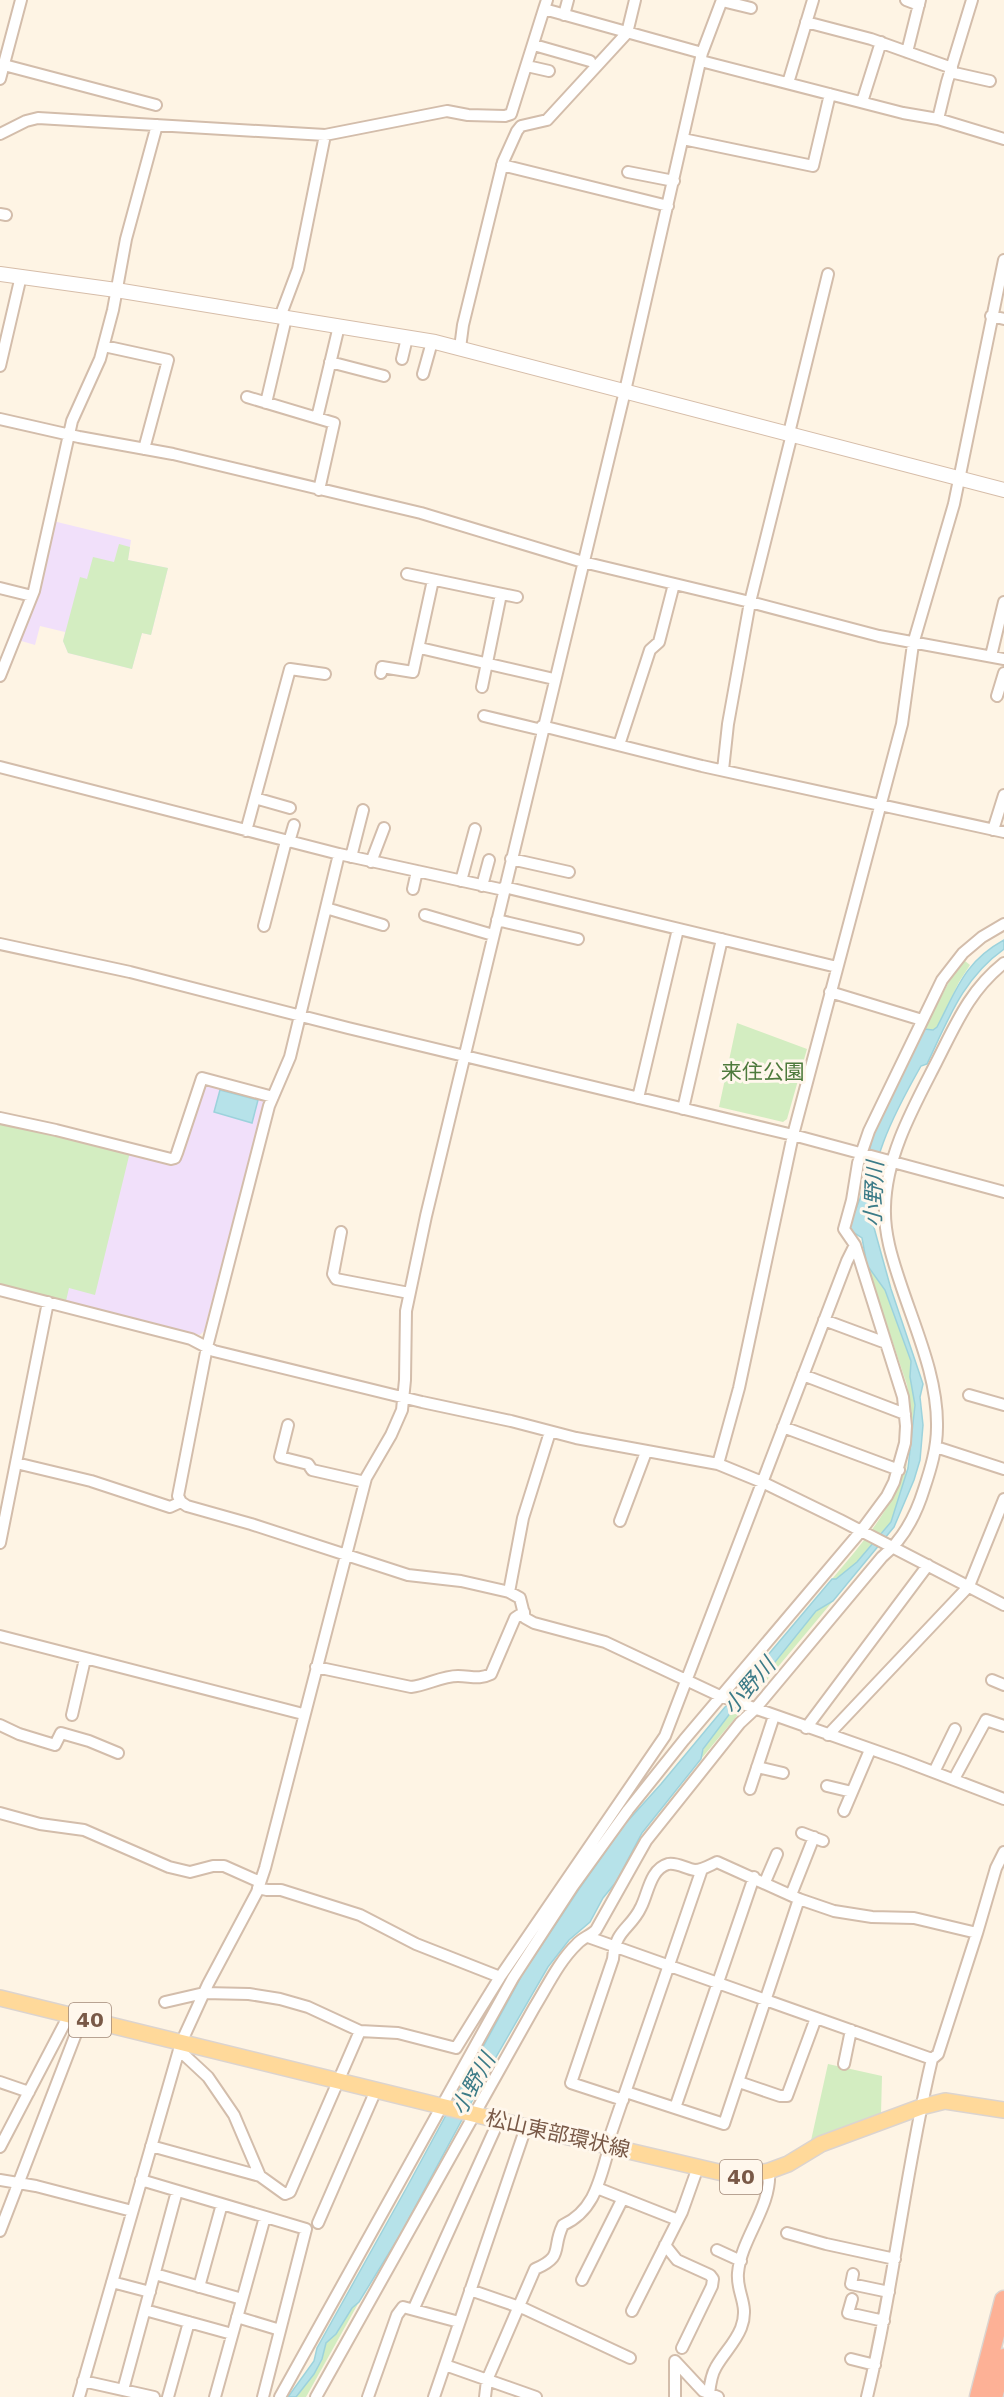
<svg xmlns="http://www.w3.org/2000/svg" width="1004" height="2397" font-family="'DejaVu Sans','Noto Sans JP',sans-serif">
  <style>
    .education { fill: #f1e0fa }
    .green { fill: #d3edc1 }
    .water { fill: #b6e2e9; stroke: #9cd2dc; stroke-width: 1.5 }
    .lines { fill: none; stroke-linecap: round; stroke-linejoin: round }
    .street-casing { stroke: #d3bdab; stroke-width: 14 }
    .secondary-casing { stroke: #d6bda9; stroke-width: 16 }
    .primary-casing { stroke: #dcd4cf; stroke-width: 18 }
    .highway-casing { stroke: #dcd4cf; stroke-width: 21 }
    .street { stroke: #fff; stroke-width: 10 }
    .secondary { stroke: #fff; stroke-width: 14 }
    .primary { stroke: #ffd99a; stroke-width: 15 }
    .highway { stroke: #fdb196; stroke-width: 18 }
    .labels { text-anchor: middle; dominant-baseline: central; stroke-width: 6; stroke-linejoin: round; paint-order: stroke }
    .shield { fill: #fff7ec; stroke: #a18878; stroke-width: 1.5 }
    .shield-label { font-size: 20px; font-weight: bold; fill: #795947 }
    .park-label { font-size: 21px; fill: #4d7a3c; stroke: #fff7ec }
    .street-label { font-size: 21px; fill: #795947; stroke: #fff7ec }
    .water-label { font-size: 22px; font-style: italic; fill: #3c7b87; stroke: #fff7ec }
  </style>
  <rect width="100%" height="100%" fill="#fef4e4"/>
  <path class="education" d="M53,521l78,19 -3,20 40,8 -17,67 -9,-2 -10,36 -64,-16 -5,-12 2,-9 -25,-6 -5,19 -17,-5z
    M202,1082l63,16 -61,233 -4,4 -200,-50v-163l172,41z"/>
  <path class="green" d="M119,544l11,3 -2,13 40,8 -17,67 -9,-2 -10,36 -64,-16 -5,-12 17,-64 7,2 6,-22 21,5z
    M965,961l5,4 -11,17 -22,45 -4,3 -9,-1 27,-51z
    M737,1023l70,26 -20,70 -4,3 -64,-15z
    M0,1122l130,30 -35,143 -26,-7 -3,13 -66,-16z
    M867,1265l18,25 26,71 -1,16 5,28 -3,19 -5,-39z
    M907,1462l-3,23 -13,37 -34,40 -21,17h-4c30,-36 62,-71 75,-117z
    M833,1601l-132,158c6,-32 45,-57 64,-83 14,-20 34,-50 52,-65 5,-4 11,-7 16,-10z
    M768,1655c-9,25 -21,37 -43,52z
    M828,2064l54,12 -1,38 -53,20 -18,11z
    M359,2302l-53,95h-10l18,-23 8,-15 4,-16 10,-9 16,-26z"/>
  <path class="water" d="M1004,940v9c-41,29 -56,71 -77,115l-6,2c-25,44 -59,106 -48,158l18,65 32,95 -3,13 3,28 -3,35 -6,20 -20,47 -61,74 -17,10 -70,87 -15,14 -28,37 -2,10 -59,74 -26,49 -13,16 -13,24 -21,18 -21,27 -56,97 -92,171 -41,67 -7,6 -16,26 -10,9 -4,16 -8,15 -18,23h-8l26,-36 3,-13 90,-161 115,-212 57,-86 46,-65 36,-40 64,-77 17,-12 19,-21 7,-19 64,-76h4l21,-17 34,-40 17,-54 7,-63 -5,-28 1,-16 -26,-71 -18,-25 -5,-27 -12,-8v-6l11,-28 11,-58 52,-109 9,1 4,-3c20,-38 27,-65 67,-87z
    M220,1090l38,10 -6,23 -38,-11z"/>
  <g class="lines">
    <g class="street-casing">
      <path id="street" d="M547,0l-3,9 158,44
        M906,0l13,5
        M722,1l29,7
        M564,15l4,-15
        M806,22l65,17 81,29
        M534,45l56,16
        M907,52l13,-52
        M701,61l202,52 35,6 66,20
        M4,65l152,40
        M527,66l22,5
        M950,72l40,9
        M0,79l21,-79
        M788,83l25,-83
        M862,102l19,-60
        M938,119l9,-37 25,-82
        M0,134l26,-13 12,-3 287,17 122,-24 21,4 37,1 6,-2 33,-105
        M683,139l130,27 17,-72
        M502,165l166,41
        M628,172l46,9
        M0,214l6,1
        M991,316l13,3
        M280,317l18,-48 27,-134
        M104,346l64,14 -24,89
        M460,348l3,-23 40,-163 14,-31 4,-5 26,-6 80,-87 8,-33
        M402,359l5,-21
        M330,362l54,14
        M0,366l21,-90
        M423,374l9,-32
        M247,397l87,26 -15,67
        M266,403l20,-85
        M317,418l22,-92
        M0,419l79,18 94,17 248,59 162,49 167,40 129,34 125,23
        M789,433l39,-159
        M407,574l110,23
        M0,588l32,8
        M420,648l134,31
        M991,656l13,-54
        M381,673l1,-6 31,5 20,-92
        M0,676l34,-85 38,-170 28,-62 13,-49 13,-71 31,-114
        M482,687l19,-93
        M997,696l7,-23
        M484,716l58,14
        M542,726l160,40 302,66
        M619,745l31,-95 9,-8 15,-58
        M0,767l339,87
        M723,770l5,-46 22,-122 42,-168
        M255,798l35,10
        M993,830l11,-35
        M246,831l44,-162 35,5
        M289,842l5,-17
        M351,857l12,-47
        M511,859l58,13
        M371,862l13,-34
        M461,881l14,-52
        M482,886l7,-26
        M504,887l333,80
        M413,889l4,-18
        M504,890l-165,-36 -49,203 -21,49 -62,241 -29,149 3,6 6,4 64,18 157,51 53,6 48,11 11,6 5,20 9,5 71,19 115,54 182,64 102,39
        M326,908l57,17
        M425,915l68,20
        M497,920l81,19
        M264,926l22,-85
        M0,944l130,28 218,56 445,107 211,57
        M830,992l92,28
        M638,1098l40,-169
        M683,1109l39,-170
        M0,1118l56,12 115,29 4,-1 2,-5 25,-75 71,19
        M341,1232l-8,42 3,5 73,14
        M0,1290l191,49 23,12 208,51 89,19 65,17 142,26 44,18 78,38 164,85
        M824,1320l62,23
        M803,1375l102,39
        M969,1395l35,10
        M288,1425l-8,32 28,7 4,6 53,12
        M783,1427l116,43
        M936,1447l68,22
        M16,1463l75,18 79,26 11,-5
        M718,1464l21,-76 54,-253 109,-411 11,-80 41,-140 50,-244
        M620,1521l26,-69
        M0,1543l48,-241
        M509,1592l14,-74 27,-86
        M0,1636l303,78
        M316,1667l95,20c16,-2 31,-11 47,-11 13,0 21,4 33,-2l24,-56 9,-6
        M992,1680l12,5
        M72,1715l13,-56
        M0,1725l19,9 36,11 6,-12 28,8 29,12
        M806,1728l122,-163
        M828,1735l141,-149 35,-87
        M757,1767l26,6
        M934,1772l21,-43
        M954,1779l32,-59 18,6
        M827,1786l25,6
        M750,1789l24,-73
        M844,1811l26,-61
        M0,1813l40,11 44,6 85,37 21,5 23,-6h11l36,16
        M802,1833l21,8
        M765,1882l12,-28
        M258,1888l9,2h14l79,25 56,29 84,33
        M791,1895l23,-58
        M588,1937l344,122
        M165,2002l39,-9 45,1 31,5 28,8 52,24 38,2 58,15 44,-71 165,-241 182,-475 8,-16
        M179,2050l29,27 26,38 26,61
        M844,2064l7,-34
        M0,2082l29,10
        M739,2082l41,14h7l29,-78
        M626,2092l98,32 75,-225
        M623,2100l-52,-17 42,-124c2,-30 18,-30 28,-52 7,-13 9,-38 27,-43 9,-2 18,5 27,6 8,0 15,-5 22,-8l82,37 35,12 38,6 42,1 63,15
        M675,2108l79,-231
        M607,2145l95,-276
        M151,2146l109,30 25,18 5,-2 70,-161
        M0,2147l69,-132
        M0,2180l36,6 96,25
        M141,2180l165,49 -43,168
        M597,2188l81,32
        M318,2223l58,-133
        M0,2231l82,-213
        M787,2233l39,11 69,15
        M665,2245l12,15 33,15 3,4 -1,7 -30,62
        M717,2250l24,11
        M155,2274l87,25
        M853,2274l-2,10 38,8
        M582,2280l41,-82
        M112,2282l38,10
        M199,2287l23,-83
        M470,2290l55,19 105,49
        M852,2299l-4,14 36,8
        M414,2308l85,-188
        M145,2310l87,24
        M632,2311l50,-99 16,-45
        M237,2317l43,13
        M851,2359l24,6
        M675,2361l28,30 15,6
        M675,2361v36
        M445,2365l91,32
        M83,2381l71,16
        M123,2390l54,-199
        M709,2394c1,-9 2,-19 7,-27 8,-14 19,-24 25,-39 9,-23 -5,-35 -3,-55 3,-35 34,-66 31,-102
        M79,2397l102,-354 27,-59 49,-92 8,-24 101,-390 25,-43 11,-25 3,-30 1,-69 20,-95 199,-825 77,-338 20,-53
        M168,2397l21,-75
        M215,2397l50,-180
        M280,2397l233,-419 60,-92 55,-76 56,-70 177,-209 26,-35 7,-14 11,-39 1,-17 -3,-29 -48,-152 -11,-16 8,-29 6,-37 11,-32 73,-151 21,-27 19,-16 22,-13
        M316,2397l218,-389c13,-21 25,-47 43,-64 5,-6 13,-8 19,-14l50,-89 94,-118 15,-14 127,-152c22,-18 34,-42 42,-68 7,-21 13,-41 13,-62 1,-49 -22,-99 -37,-145 -8,-24 -16,-49 -15,-75 1,-51 28,-99 51,-144 20,-39 33,-72 68,-100
        M368,2397l29,-82 6,-8 56,15
        M434,2397l92,-270
        M485,2397l2,-17 48,-111c30,-13 16,-20 28,-44 33,-15 37,-48 47,-80
        M867,2397c27,-111 38,-226 65,-338l6,-5 39,-121 19,-65 8,-16"/>
    </g>
    <g class="secondary-casing">
      <path id="secondary" d="M0,274l116,16 319,52 569,148"/>
    </g>
    <g class="primary-casing">
      <path id="primary" d="M0,1998l526,129 214,50 29,-6 19,-7 33,-20 100,-37 24,-6 59,9"/>
    </g>
    <g class="highway-casing">
      <path id="highway" d="M979,2397l25,-97
        M993,2397l11,-39"/>
    </g>
    <use href="#street" class="street"/>
    <use href="#secondary" class="secondary"/>
    <use href="#primary" class="primary"/>
    <use href="#highway" class="highway"/>
  </g>
  <g class="labels">
    <g class="shield">
      <rect x="69" y="2003" width="42" height="34" rx="4.5"/>
      <rect x="720" y="2160" width="42" height="34" rx="4.5"/>
    </g>
    <g class="shield-label">
      <text x="90" y="2020">40</text>
      <text x="741" y="2177">40</text>
    </g>
    <g class="park-label">
      <text x="763" y="1072">来住公園</text>
    </g>
    <g class="street-label">
      <text transform="translate(558 2134) rotate(13)">松山東部環状線</text>
    </g>
    <g class="water-label">
      <text transform="translate(874 1194) rotate(-88)">小野川</text>
      <text transform="translate(749 1686) rotate(-49)">小野川</text>
      <text transform="translate(473 2084) rotate(-61)">小野川</text>
    </g>
  </g>
</svg>
